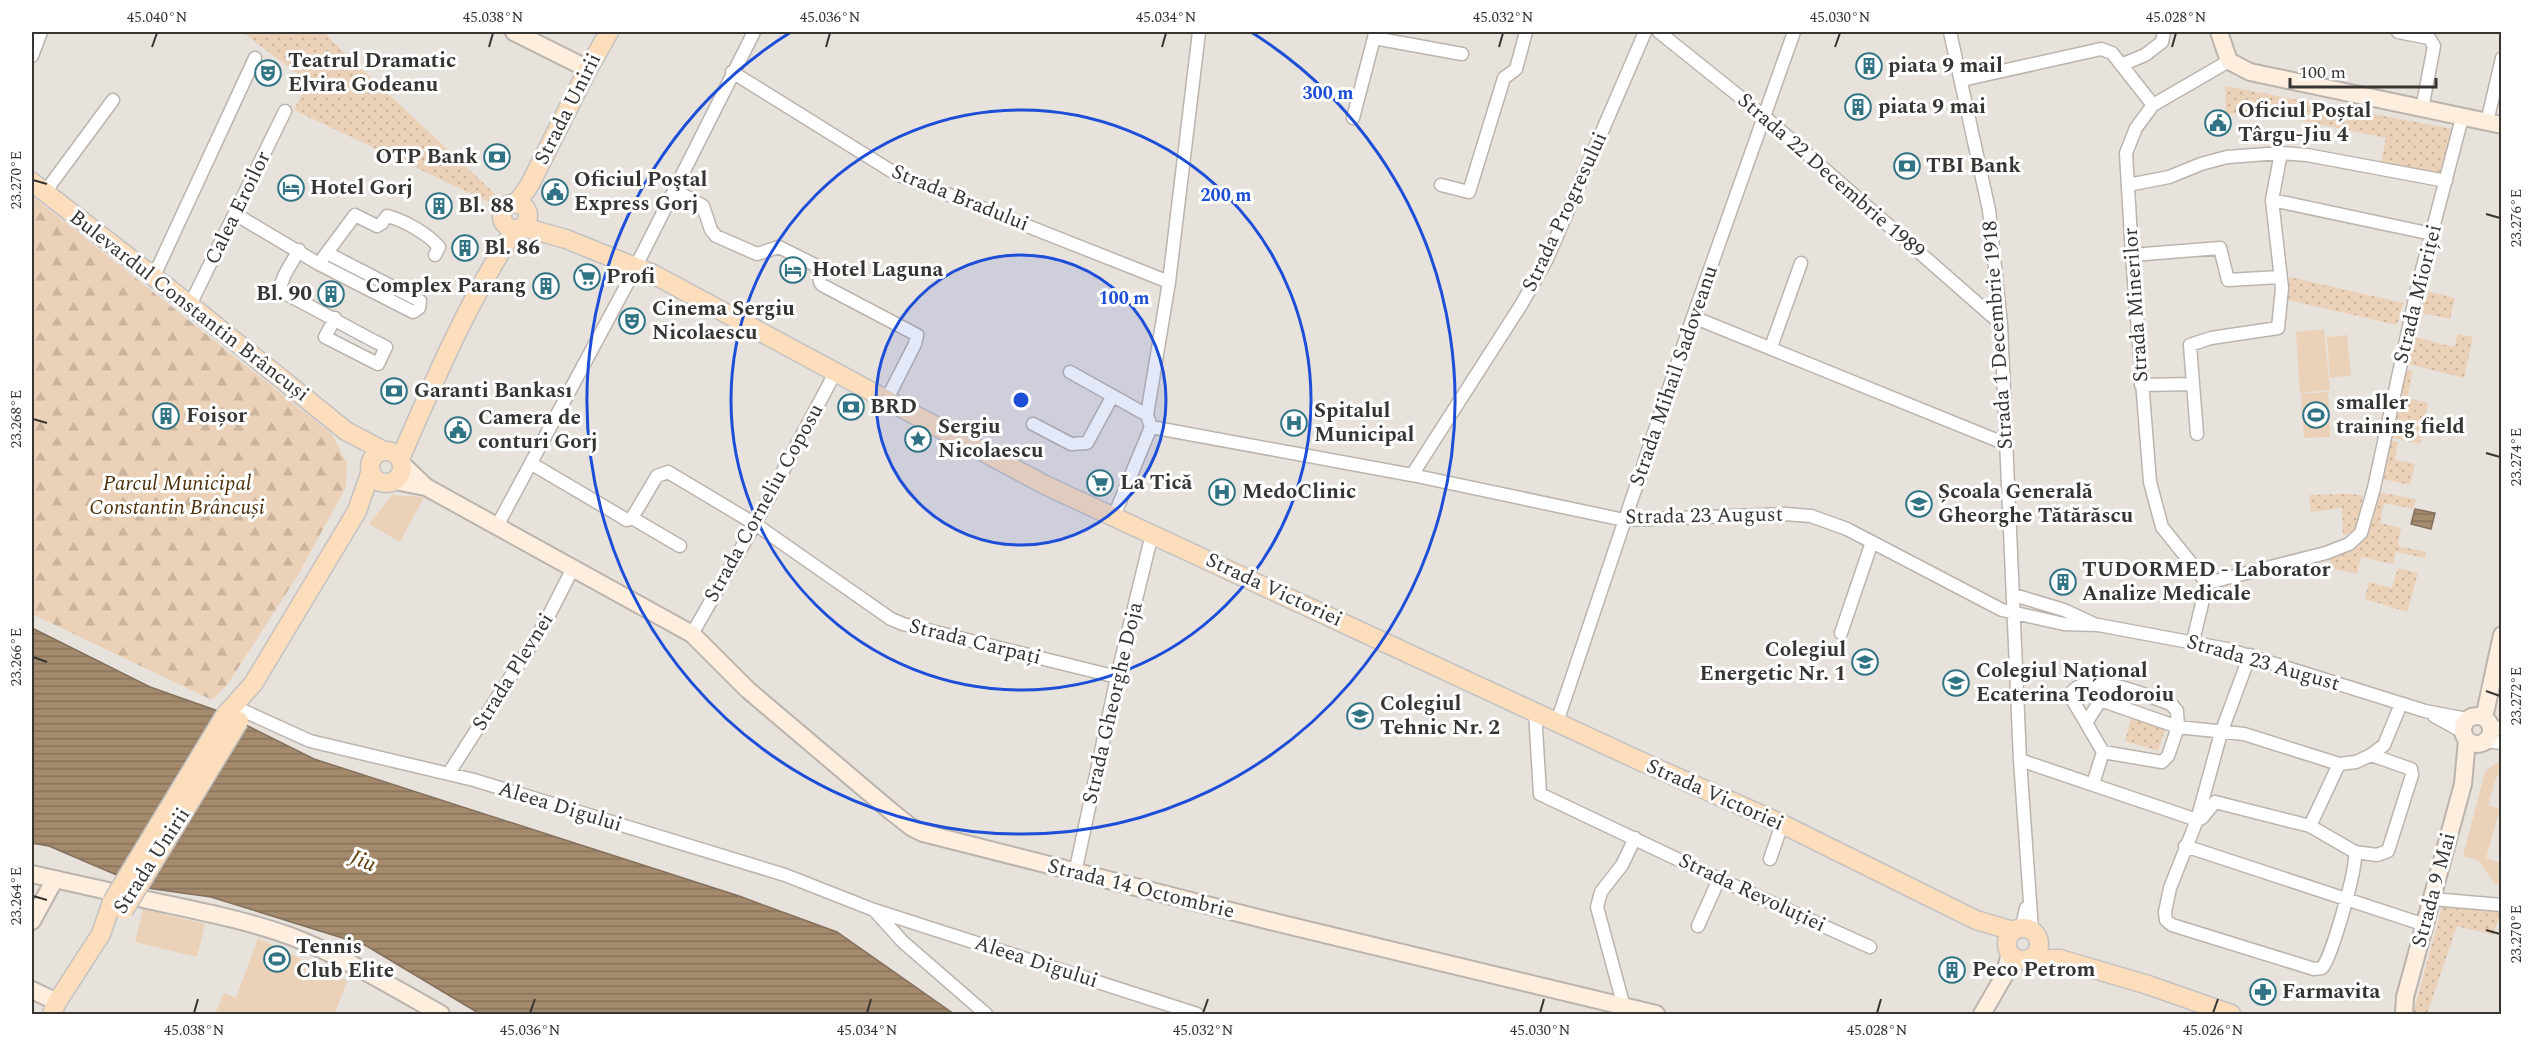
<svg xmlns="http://www.w3.org/2000/svg" width="2533" height="1046" font-family="Spectral,serif">
  <style>
    .green { fill: #ebd1b7 }
    .forest { fill: url(#forest-firs) }
    .park { fill: url(#park-dots) }
    .water { fill: url(#water-rules); stroke: #84705c; stroke-width: 1.5 }
    .lines { fill: none; stroke-linecap: round; stroke-linejoin: round }
    .street-casing { stroke: #bbb4ae; stroke-width: 15 }
    .secondary-casing { stroke: #bbb4ae; stroke-width: 20 }
    .primary-casing { stroke: #c3c2c2; stroke-width: 21 }
    .street { stroke: #fff; stroke-width: 12 }
    .secondary { stroke: #feeede; stroke-width: 16 }
    .primary { stroke: #fcddbc; stroke-width: 18 }
    .primary-bridge-casing { stroke: #c3c2c2; stroke-width: 21; stroke-linecap: butt }
    .primary-bridge { stroke: #fcddbc; stroke-width: 18 }
    .ticks { fill: none; stroke: #373532; stroke-width: 2 }
    .ring { fill: none; stroke: #1d4ed8; stroke-width: 3 }
    .labels { text-anchor: middle; dominant-baseline: central; stroke-width: 6; stroke-linejoin: round; paint-order: stroke }
    .poi-label { font-size: 21px; font-weight: bold; fill: #373532; stroke: #fff; text-anchor: start }
    .street-label { font-size: 21px; fill: #373532; stroke: #fff }
    .park-label { font-size: 21px; font-style: italic; fill: #4e300c; stroke: #fff }
    .water-label { font-size: 22px; font-style: italic; fill: #623c09; stroke: #fff }
    .centre { fill: #1d4ed8; stroke: #fff; stroke-width: 3 }
    .ring-label { font-size: 18px; text-anchor: middle; font-weight: bold; fill: #1d4ed8; stroke: #fff; stroke-width: 6; stroke-linejoin: round; paint-order: stroke }
    .neatline { fill: none; stroke: #373532; stroke-width: 2 }
    .ticks-label { font-size: 15px; text-anchor: middle; fill: #373532 }
  </style>
  <defs>
    <pattern id="forest-firs" width="22" height="20" patternUnits="userSpaceOnUse" patternTransform="scale(1.5)"><rect width="22" height="20" fill="#ebd1b7"/><path d="M5 1l3.5 6h-7zM16 11l3.5 6h-7z" fill="#cab49e"/></pattern>
    <pattern id="park-dots" width="8" height="8" patternUnits="userSpaceOnUse" patternTransform="scale(1.5)"><rect width="8" height="8" fill="#ebd1b7"/><path d="M2 2h.1M6 6h.1" fill="none" stroke="#cab49e" stroke-width="1.8" stroke-linecap="round"/></pattern>
    <pattern id="water-rules" width="6" height="5" patternUnits="userSpaceOnUse" patternTransform="scale(1.5)"><rect width="6" height="5" fill="#a58a6e"/><path d="M0 2.5h6" fill="none" stroke="#87725b"/></pattern>
  </defs>
  <rect width="100%" height="100%" fill="#e8e2dc"/>
  <path class="green" d="M2324,329l6,61 -30,3 -4,-61z
    M2347,335l4,40 -21,3 -3,-41z
    M2328,392l2,45 -26,1 -3,-44z
    M392,495l32,2 -24,45 -31,-18z
    M2501,759v17l-4,-1 -9,30 12,4 -14,49 15,5v22l-7,-2 -16,-23 -15,-4 22,-84z
    M143,909l62,15 -8,33 -62,-15z
    M258,938l89,43 -12,33h-120l9,-21 12,5z"/>
  <path class="forest" d="M32,196l300,238 15,30 -1,23 -48,88 -71,110 -15,15 -180,-86z"/>
  <path class="park" d="M242,32h83l6,8 164,154 -4,9 -197,-93 14,-28z
    M2225,86l228,43 -11,49 -62,-11 6,-29 -121,-25 -39,1z
    M2290,277l113,26 -6,22 -113,-26z
    M2422,290l33,8 -5,21 -33,-7z
    M2458,334l15,3 -9,41 -55,-14 6,-27 39,10z
    M2403,369l10,2 -6,27 21,5 -8,41 -31,-7z
    M2387,440l11,2 -3,18 20,4 -5,21 -28,-6z
    M2376,492l40,7 -3,10 -29,-6 -4,20 21,5 -3,18 28,6 -1,6 -29,-6 -3,12 -32,-7 -4,17 -26,-6 -1,-12 20,-9z
    M2346,494l17,1 -7,38 -13,2 -1,-27 -31,4 -2,-17z
    M2398,568l20,5 -11,39 -42,-13 4,-17 23,6z
    M2131,719l34,10 -7,22 -33,-10z
    M2457,906l41,6 2,4 -7,19 -36,-9 -30,88h-14l29,-107z"/>
  <path class="water" d="M2415,509l20,4 -4,16 -20,-5z
    M32,628l118,59 68,24 96,48 425,137 98,36 117,82h-474l-115,-69 -154,-48 -64,-9 -98,-42 -17,-3z"/>
  <g class="lines">
    <g class="street-casing">
      <path id="street" d="M1375,32l-1,6 88,16
        M1659,32l106,85 236,207
        M1950,32l39,178 12,114 19,436 12,170
        M2398,32l31,6 5,8 -12,63
        M32,56l9,-24
        M2121,65l24,-10 17,-13 2,-10
        M732,72l164,102 273,108
        M1962,80l139,-31 11,4 41,52
        M1353,118l21,-80
        M2487,122l15,-64
        M1441,185l28,7 35,-114 12,-9 10,-37
        M2128,185l41,-8 32,-13 26,-7 54,-4 26,2 139,26
        M675,190l28,16 8,24 5,6 41,18 22,-7 38,19 3,16 2,3 95,50 -2,9 -28,55
        M45,192l68,-92
        M2272,200l160,34
        M235,214l84,50 94,48 6,-4 1,-7 -93,-48
        M299,250l-14,24 -5,13 4,6c35,17 67,37 102,54l-8,17 -53,-27 10,-19
        M2132,255l88,-7 8,32 52,-3
        M323,258l32,-43 22,11 5,-3 5,-7c17,4 41,18 52,31l-4,8
        M154,276l101,-218
        M190,305l95,-194
        M1693,317l313,127
        M1771,347l30,-84
        M1070,372l77,43
        M2193,384l4,50
        M2141,385l52,-1 -3,-39 21,-7 67,-10 4,-40 -10,-88 9,-47
        M1033,424l38,20 16,-1 25,-46
        M1151,427l261,48 212,45 161,-6 26,2 36,13 155,81 62,14 34,1 129,24 198,62 42,8
        M532,464l95,56 5,-2 25,-42 11,-4 87,52 136,95 12,5 214,53
        M1412,475l109,-170 26,-46 98,-227
        M1114,516l37,-89 -4,-12 22,-133 30,-250
        M632,518l48,28
        M497,526l128,-238 129,-256
        M2207,583l-45,-56 -12,-45 -18,-227 -6,-102 10,-25 17,-23 76,-44
        M2207,583l119,-30 23,-9 12,-11 13,-45 44,-203 44,-167
        M2014,595l50,15 30,14
        M1841,633l31,-91
        M692,634l63,-110 81,-153
        M2193,641l14,-58
        M244,711l66,30 164,39 311,95 89,35 323,104
        M1535,712l5,82 179,85 151,68
        M2434,716l29,16
        M1557,722l136,-405 101,-285
        M2086,723l14,-22h3l75,26 -10,29 -6,6 -59,-10
        M2490,725l12,5
        M2484,741l18,2
        M2020,760l177,60 5,-2 13,-16 95,24 45,26c2,17 -23,104 -33,116l-8,1 -142,-44 -6,-5 -1,-8 5,-24 27,-68 24,-87 29,-78
        M449,773l96,-150 28,-55
        M2093,784l10,-32 -31,-53 -1,-6c18,-24 76,3 100,11l6,7 1,16 66,7 95,30 17,-2 15,-7 13,-10 17,-41
        M2310,826l29,-62
        M2185,846l240,79
        M2355,852l22,3 11,-4 24,-76 -1,-6 -40,-14
        M1770,859l12,-35
        M1075,873l42,-196 35,-143
        M2432,899l70,6
        M874,910l29,32 83,72
        M1698,926l21,-47
        M2022,927l4,-19
        M1624,1007l-27,-100 4,-15 21,-27 13,-27"/>
    </g>
    <g class="secondary-casing">
      <path id="secondary" d="M514,32l74,37
        M2219,32l10,29 21,11 252,53
        M402,464l24,23 266,147 56,56 144,122 19,15 12,6 347,88 386,93
        M395,481l30,6
        M2463 730a14 14 0 1 1 28 0a14 14 0 1 1-28 0Z
        M2484,718l18,-83
        M32,874l76,17
        M143,899c50,11 100,20 147,37 53,20 102,51 151,78
        M32,921l23,-42
        M32,990l25,12
        M1982,1014l22,-38 6,-22
        M2404,1014l1,-17 58,-213 4,-44"/>
    </g>
    <g class="primary-casing">
      <path id="primary" d="M32,182l158,123 156,126 38,20
        M502 216a13 13 0 1 1 26 0a13 13 0 1 1-26 0Z
        M516,204l13,-18 59,-117 21,-37
        M523,227l43,12 87,35 392,211 593,275 144,64 194,96 37,11
        M370 467a16 16 0 1 1 32 0a16 16 0 1 1-32 0Z
        M400,459c34,-78 68,-158 115,-230
        M226,714l27,-30 104,-173 14,-40
        M2007 944a16 16 0 1 1 32 0a16 16 0 1 1-32 0Z
        M2030,959h30l88,26 83,29
        M52,1014l5,-12 44,-68 11,-32"/>
    </g>
    <use href="#street" class="street"/>
    <use href="#secondary" class="secondary"/>
    <use href="#primary" class="primary"/>
    <g class="primary-bridge-casing">
      <path id="primary-bridge" d="M112,902l114,-188
        M124,910l115,-189"/>
    </g>
    <use href="#primary-bridge" class="primary-bridge"/>
  </g>
  <path class="ticks" d="M152,47l5,-14M489,47l4,-14M826,47l4,-14M1162,47l4,-14M1499,47l4,-14M1835,47l5,-14M2172,47l4,-14M33,180l14,4M2486,214l14,4M33,419l14,4M2486,453l14,4M33,657l14,5M2486,691l14,5M33,896l14,4M2486,930l14,4M194,1013l4,-14M530,1013l5,-14M867,1013l4,-14M1203,1013l5,-14M1540,1013l4,-14M1877,1013l4,-14M2213,1013l5,-14"/>
  <circle cx="1021" cy="400" r="145" fill="#1d4ed8" fill-opacity=".12"/>
  <g class="ring">
    <circle cx="1021" cy="400" r="145"/>
    <circle cx="1021" cy="400" r="290"/>
    <path d="M1251 32A434 434 0 1 1 791 32"/>
  </g>
  <defs>
    <g id="building-ring" transform="scale(1.35)"><circle r="9.5" fill="#fff" stroke="#307384" stroke-width="1.5"/><path d="M-4-6H4V6H1V3H-1V6H-4ZM-2.5-4.3h1.7v1.8h-1.7ZM.8-4.3h1.7v1.8H.8ZM-2.5-1h1.7V.8h-1.7ZM.8-1h1.7V.8H.8Z" fill="#307384"/></g>
    <g id="theatre-ring" transform="scale(1.35)"><circle r="9.5" fill="#fff" stroke="#307384" stroke-width="1.5"/><path d="M-5-5.5Q0-4 5-5.5V0Q5 5 0 6Q-5 5-5 0ZM-3.3-2.5H-1v1.5H-3.3ZM1-2.5H3.3v1.5H1ZM-2.8 1Q0 5.5 2.8 1Z" fill="#307384"/></g>
    <g id="civic-ring" transform="scale(1.35)"><circle r="9.5" fill="#fff" stroke="#307384" stroke-width="1.5"/><path d="M-.6-6.5H3V-4.5H.6V-3L4-1V1h2V6H-6V1h2V-1L-.6-3ZM-1.2 2.5V6h2.4V2.5Z" fill="#307384"/></g>
    <g id="bank-ring" transform="scale(1.35)"><circle r="9.5" fill="#fff" stroke="#307384" stroke-width="1.5"/><path d="M-6-4H6V4H-6ZM0-2.3a2.3 2.3 0 1 0 0 4.6a2.3 2.3 0 1 0 0-4.6Z" fill="#307384"/></g>
    <g id="hotel-ring" transform="scale(1.35)"><circle r="9.5" fill="#fff" stroke="#307384" stroke-width="1.5"/><path d="M-6-4.5h1.5V1H6V5H4.5V3h-9V5H-6ZM-4 0a1.8 1.8 0 1 1 3.6 0ZM.5 0V-2.5h3Q6-2.5 6 0Z" fill="#307384"/></g>
    <g id="supermarket-ring" transform="scale(1.35)"><circle r="9.5" fill="#fff" stroke="#307384" stroke-width="1.5"/><path d="M-6-5.5h2.5l.6 2H6L4.5 2H-2.5L-4.4-4H-6ZM-1.5 3.2a1.3 1.3 0 1 0 .1 0ZM3 3.2a1.3 1.3 0 1 0 .1 0Z" fill="#307384"/></g>
    <g id="stadium-ring" transform="scale(1.35)"><circle r="9.5" fill="#fff" stroke="#307384" stroke-width="1.5"/><path d="M0-5a6.5 5 0 1 0 0 10a6.5 5 0 1 0 0-10ZM-3.5-1.8h7v3.6h-7Z" fill="#307384"/></g>
    <g id="hospital-ring" transform="scale(1.35)"><circle r="9.5" fill="#fff" stroke="#307384" stroke-width="1.5"/><path d="M-5-5h3v3.5h4V-5h3V5h-3V1.5h-4V5h-3Z" fill="#307384"/></g>
    <g id="sight-ring" transform="scale(1.35)"><circle r="9.5" fill="#fff" stroke="#307384" stroke-width="1.5"/><path d="M0-6L1.8-2.2L6-1.7L2.9 1.2L3.7 5.4L0 3.3L-3.7 5.4L-2.9 1.2L-6-1.7L-1.8-2.2Z" fill="#307384"/></g>
    <g id="school-ring" transform="scale(1.35)"><circle r="9.5" fill="#fff" stroke="#307384" stroke-width="1.5"/><path d="M0-5L7-2L0 1L-7-2ZM-4 1L0 2.5L4 1V4Q0 6-4 4Z" fill="#307384"/></g>
    <g id="pharmacy-ring" transform="scale(1.35)"><circle r="9.5" fill="#fff" stroke="#307384" stroke-width="1.5"/><path d="M-2-6h4v4h4v4h-4v4h-4v-4h-4v-4h4Z" fill="#307384"/></g>
  </defs>
  <g fill-rule="evenodd">
    <use href="#building-ring" x="1869" y="66"/>
    <use href="#theatre-ring" x="268" y="73"/>
    <use href="#building-ring" x="1858" y="107"/>
    <use href="#civic-ring" x="2218" y="123"/>
    <use href="#bank-ring" x="497" y="157"/>
    <use href="#bank-ring" x="1907" y="166"/>
    <use href="#hotel-ring" x="291" y="188"/>
    <use href="#civic-ring" x="555" y="192"/>
    <use href="#building-ring" x="439" y="206"/>
    <use href="#building-ring" x="465" y="248"/>
    <use href="#hotel-ring" x="793" y="270"/>
    <use href="#supermarket-ring" x="587" y="277"/>
    <use href="#building-ring" x="546" y="286"/>
    <use href="#building-ring" x="331" y="294"/>
    <use href="#theatre-ring" x="632" y="321"/>
    <use href="#bank-ring" x="394" y="391"/>
    <use href="#bank-ring" x="851" y="407"/>
    <use href="#stadium-ring" x="2316" y="415"/>
    <use href="#building-ring" x="166" y="416"/>
    <use href="#hospital-ring" x="1294" y="423"/>
    <use href="#civic-ring" x="458" y="430"/>
    <use href="#sight-ring" x="918" y="439"/>
    <use href="#supermarket-ring" x="1100" y="483"/>
    <use href="#hospital-ring" x="1222" y="492"/>
    <use href="#school-ring" x="1919" y="504"/>
    <use href="#building-ring" x="2063" y="582"/>
    <use href="#school-ring" x="1865" y="662"/>
    <use href="#school-ring" x="1956" y="683"/>
    <use href="#school-ring" x="1360" y="716"/>
    <use href="#stadium-ring" x="277" y="959"/>
    <use href="#building-ring" x="1952" y="970"/>
    <use href="#pharmacy-ring" x="2263" y="992"/>
  </g>
  <g class="labels">
    <g class="poi-label">
      <text x="288" y="61">Teatrul Dramatic<tspan x="288" dy="24">Elvira Godeanu</tspan></text>
      <text x="1888" y="66">piata 9 mail</text>
      <text x="1878" y="107">piata 9 mai</text>
      <text x="2238" y="111">Oficiul Poștal<tspan x="2238" dy="24">Târgu-Jiu 4</tspan></text>
      <text x="478" y="157" text-anchor="end">OTP Bank</text>
      <text x="1926" y="166">TBI Bank</text>
      <text x="574" y="180">Oficiul Poştal<tspan x="574" dy="24">Express Gorj</tspan></text>
      <text x="310" y="188">Hotel Gorj</text>
      <text x="458" y="206">Bl. 88</text>
      <text x="484" y="248">Bl. 86</text>
      <text x="812" y="270">Hotel Laguna</text>
      <text x="606" y="277">Profi</text>
      <text x="526" y="286" text-anchor="end">Complex Parang</text>
      <text x="312" y="294" text-anchor="end">Bl. 90</text>
      <text x="652" y="309">Cinema Sergiu<tspan x="652" dy="24">Nicolaescu</tspan></text>
      <text x="414" y="391">Garanti Bankası</text>
      <text x="2336" y="403">smaller<tspan x="2336" dy="24">training field</tspan></text>
      <text x="870" y="407">BRD</text>
      <text x="1314" y="411">Spitalul<tspan x="1314" dy="24">Municipal</tspan></text>
      <text x="186" y="416">Foișor</text>
      <text x="478" y="418">Camera de<tspan x="478" dy="24">conturi Gorj</tspan></text>
      <text x="938" y="427">Sergiu<tspan x="938" dy="24">Nicolaescu</tspan></text>
      <text x="1120" y="483">La Tică</text>
      <text x="1242" y="492">MedoClinic</text>
      <text x="1938" y="492">Școala Generală<tspan x="1938" dy="24">Gheorghe Tătărăscu</tspan></text>
      <text x="2082" y="570">TUDORMED - Laborator<tspan x="2082" dy="24">Analize Medicale</tspan></text>
      <text x="1846" y="650" text-anchor="end">Colegiul<tspan x="1846" dy="24">Energetic Nr. 1</tspan></text>
      <text x="1976" y="671">Colegiul Național<tspan x="1976" dy="24">Ecaterina Teodoroiu</tspan></text>
      <text x="1380" y="704">Colegiul<tspan x="1380" dy="24">Tehnic Nr. 2</tspan></text>
      <text x="296" y="947">Tennis<tspan x="296" dy="24">Club Elite</tspan></text>
      <text x="1972" y="970">Peco Petrom</text>
      <text x="2282" y="992">Farmavita</text>
    </g>
    <g class="street-label">
      <text transform="translate(568 109) rotate(-63)">Strada Unirii</text>
      <text transform="translate(1831 176) rotate(41)">Strada 22 Decembrie 1989</text>
      <text transform="translate(960 198) rotate(22)">Strada Bradului</text>
      <text transform="translate(238 208) rotate(-64)">Calea Eroilor</text>
      <text transform="translate(1565 212) rotate(-65)">Strada Progresului</text>
      <text transform="translate(2418 294) rotate(-76)">Strada Mioriței</text>
      <text transform="translate(2136 305) rotate(-94)">Strada Minerilor</text>
      <text transform="translate(189 306) rotate(38)">Bulevardul Constantin Brâncuși</text>
      <text transform="translate(1998 335) rotate(-94)">Strada 1 Decembrie 1918</text>
      <text transform="translate(1674 376) rotate(-71)">Strada Mihail Sadoveanu</text>
      <text transform="translate(764 503) rotate(-61)">Strada Corneliu Coposu</text>
      <text transform="translate(1704 516) rotate(-1)">Strada 23 August</text>
      <text transform="translate(1274 590) rotate(25)">Strada Victoriei</text>
      <text transform="translate(975 642) rotate(14)">Strada Carpați</text>
      <text transform="translate(2263 663) rotate(16)">Strada 23 August</text>
      <text transform="translate(513 672) rotate(-58)">Strada Plevnei</text>
      <text transform="translate(1113 703) rotate(-77)">Strada Gheorghe Doja</text>
      <text transform="translate(1715 795) rotate(24)">Strada Victoriei</text>
      <text transform="translate(560 807) rotate(17)">Aleea Digului</text>
      <text transform="translate(152 861) rotate(-57)">Strada Unirii</text>
      <text transform="translate(1141 889) rotate(14)">Strada 14 Octombrie</text>
      <text transform="translate(2434 890) rotate(-75)">Strada 9 Mai</text>
      <text transform="translate(1752 893) rotate(25)">Strada Revoluției</text>
      <text transform="translate(1036 962) rotate(18)">Aleea Digului</text>
    </g>
    <g class="park-label">
      <text x="177" y="484">Parcul Municipal<tspan x="177" dy="24">Constantin Brâncuși</tspan></text>
    </g>
    <g class="water-label">
      <text transform="translate(363 861) rotate(22)">Jiu</text>
    </g>
  </g>
  <circle cx="1021" cy="400" r="9" class="centre"/>
  <g class="ring-label">
    <text x="1328" y="99">300 m</text>
    <text x="1226" y="201">200 m</text>
    <text x="1124" y="304">100 m</text>
  </g>
  <rect width="2533" height="1046" fill="none" stroke="#ffffff" stroke-width="66"/>
  <path d="M2290 78v9h146v-9" fill="none" stroke="#373532" stroke-width="3"/>
  <text x="2299" y="78" font-size="18" fill="#373532" stroke="#ffffff" stroke-width="4.5" paint-order="stroke">100 m</text>
  <rect x="33" y="33" width="2467" height="980" class="neatline"/>
  <g class="ticks-label">
    <text x="157" y="22">45.040°N</text>
    <text x="493" y="22">45.038°N</text>
    <text x="830" y="22">45.036°N</text>
    <text x="1166" y="22">45.034°N</text>
    <text x="1503" y="22">45.032°N</text>
    <text x="1840" y="22">45.030°N</text>
    <text x="2176" y="22">45.028°N</text>
    <text transform="translate(16 180) rotate(-90)" y="5">23.270°E</text>
    <text transform="translate(2516 218) rotate(-90)" y="5">23.276°E</text>
    <text transform="translate(16 419) rotate(-90)" y="5">23.268°E</text>
    <text transform="translate(2516 457) rotate(-90)" y="5">23.274°E</text>
    <text transform="translate(16 657) rotate(-90)" y="5">23.266°E</text>
    <text transform="translate(2516 696) rotate(-90)" y="5">23.272°E</text>
    <text transform="translate(16 896) rotate(-90)" y="5">23.264°E</text>
    <text transform="translate(2516 934) rotate(-90)" y="5">23.270°E</text>
    <text x="194" y="1035">45.038°N</text>
    <text x="530" y="1035">45.036°N</text>
    <text x="867" y="1035">45.034°N</text>
    <text x="1203" y="1035">45.032°N</text>
    <text x="1540" y="1035">45.030°N</text>
    <text x="1877" y="1035">45.028°N</text>
    <text x="2213" y="1035">45.026°N</text>
  </g>
</svg>
